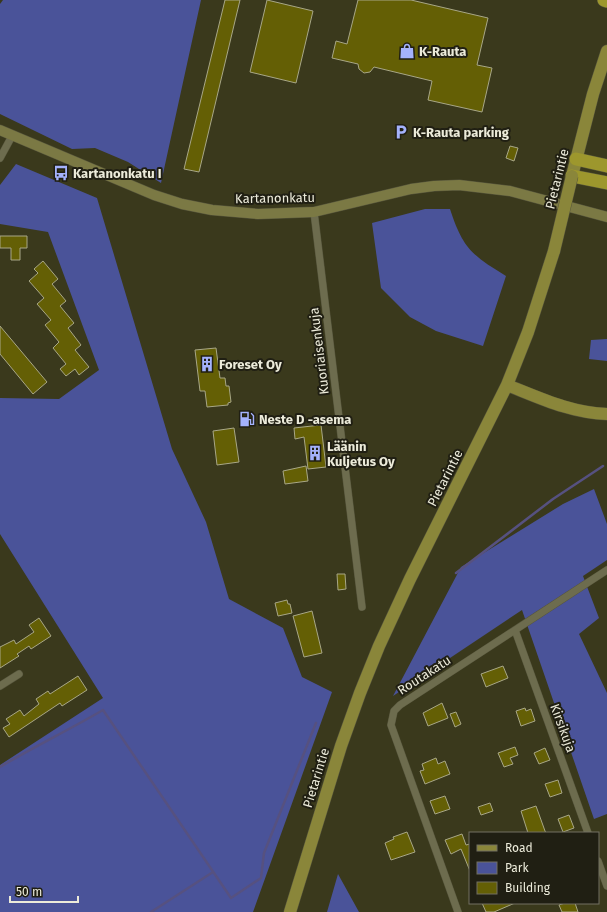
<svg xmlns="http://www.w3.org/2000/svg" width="607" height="912" font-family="'Fira Sans',sans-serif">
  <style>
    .green { fill: #4a5399 }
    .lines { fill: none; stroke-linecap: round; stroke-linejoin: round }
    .stream { stroke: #565180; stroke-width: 2.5 }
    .building { fill: #645f05; stroke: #a8a787 }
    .minor-casing { stroke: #56553c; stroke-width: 8 }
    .secondary-casing { stroke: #56553c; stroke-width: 11 }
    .primary-casing { stroke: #56553c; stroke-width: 13 }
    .motorway-casing { stroke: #56553c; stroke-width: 14 }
    .minor { stroke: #6d6c4e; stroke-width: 7 }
    .secondary { stroke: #7b7944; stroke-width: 10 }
    .primary { stroke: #8a863a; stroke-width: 12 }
    .motorway { stroke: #9d972d; stroke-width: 13 }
    .primary-bridge-casing { stroke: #56553c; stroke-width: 13; stroke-linecap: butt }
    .primary-bridge { stroke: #8a863a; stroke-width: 12 }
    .labels { text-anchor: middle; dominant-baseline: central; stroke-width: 4; stroke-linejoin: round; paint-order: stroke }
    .poi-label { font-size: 13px; font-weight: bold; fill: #ecebda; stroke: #201f13; text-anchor: start }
    .street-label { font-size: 13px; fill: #ecebda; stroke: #201f13 }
  </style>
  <rect width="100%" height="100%" fill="#3a391c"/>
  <path class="green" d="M3,0h198l-40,183 -33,-21 -33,-14 -23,1 -72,-35v-110z
    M16,164l81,34 75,251 34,73 23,77 54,29 19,49 30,15 -79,220h-253v-147l103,-67 -103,-164v-136l59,1 40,-29 -51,-138 -48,-8v-39z
    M425,209h25c13,40 22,46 56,67l-23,70 -47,-15 -26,-14 -29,-29 -9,-65z
    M607,339v22l-18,-2 2,-19z
    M594,489l13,35v36l-24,16 16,42 -20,16 28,59v121l-13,5 -72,-209 -129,86 68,-129 102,-63z
    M338,874l21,38h-32z"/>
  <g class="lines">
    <path class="stream" d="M456,573l97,-74 50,-33
      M0,767c33,-20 69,-37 103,-57l128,188 30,-20 3,-25 52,-130
      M151,912l62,-40"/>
  </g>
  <path class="building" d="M225,0h15l-41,172 -15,-3z
    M267,0l46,11 -17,72 -46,-11z
    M358,0h53l77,18 -11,47 15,3 -10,44 -54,-12 4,-19 -58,-14 -4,5 -6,1 -5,-4 -1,-5 -26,-6 4,-17 11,3z
    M510,146l8,2 -4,13 -8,-3z
    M0,236h27v12h-7v12h-9v-12h-11z
    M43,261l15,18 -6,5 14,17 -6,5 14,17 -6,5 13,17 -6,5 14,17 -10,8 -4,-6 -9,7 -6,-7 6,-5 -13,-16 6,-6 -14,-17 6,-5 -14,-16 7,-6 -15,-17 9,-8 -4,-4z
    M0,326l47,56 -14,12 -33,-40z
    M216,348l4,30h5l1,8h3l2,16 -3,1v2l-21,2 -2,-16h-5l-5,-41z
    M321,425l5,42 -18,2 -4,-32 -9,2 -1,-11z
    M234,428l5,34 -22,3 -4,-34z
    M306,466l2,15 -23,3 -2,-13z
    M337,574h8l1,15 -8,1z
    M287,600l1,4h2l2,9 -14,3 -3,-13z
    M312,611l10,42 -18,4 -11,-41z
    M39,618l12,18 -20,13 -2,-3 -12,8 2,2 -19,12v-21l14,-7 2,4 18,-12 -5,-7z
    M503,666l5,12 -22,9 -5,-13z
    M78,676l9,14 -25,16 -2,-3 -51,34 -6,-9 7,-4 -4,-5 14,-9 4,6 15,-12 -3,-5 12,-8 2,3z
    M442,703l6,15 -20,8 -5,-13z
    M525,708l1,3 5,-2 4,12 -14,5 -5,-15z
    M456,712l5,12 -6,3 -5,-13z
    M515,747l3,8 -8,3 3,6 -9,3 -6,-14z
    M545,748l5,12 -11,4 -5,-11z
    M436,758l2,6 7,-3 5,13 -25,10 -5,-13 4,-1 -2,-6z
    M558,780l4,13 -12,4 -5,-13z
    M445,796l5,13 -15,5 -5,-13z
    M490,803l3,8 -12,4 -3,-8z
    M536,806l9,25 1,2h-18l-7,-22z
    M569,815l5,13 -11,4 -5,-13z
    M407,832l8,20 -24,8 -6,-17 9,-4 -1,-2z
    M462,834l4,11 4,-1v27l-9,-22 -10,5 -6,-14z
    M482,903h33l-21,9h-8z
    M565,903h10l3,9h-16l-3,-7z"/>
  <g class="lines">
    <g class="minor-casing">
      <path id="minor" d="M0,158l12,-22
        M314,212l48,395
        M515,630l73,203
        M0,686l19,-12
        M598,861l9,25
        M458,912l-67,-187 3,-14 6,-6 207,-135"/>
    </g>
    <g class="secondary-casing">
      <path id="secondary" d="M0,130l154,65 28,9 30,6 46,4 56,-2 97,-23 23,-3 25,-1 51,6 97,26"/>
    </g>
    <g class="primary-casing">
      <path id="primary" d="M572,176l21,-82 14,-43
        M507,385c33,13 64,28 100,29
        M290,912l51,-166 19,-53 19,-47 31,-67 97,-194 21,-53 26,-81"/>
    </g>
    <g class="motorway-casing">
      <path id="motorway" d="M604,0l3,1
        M576,159l31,7
        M572,176l35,7"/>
    </g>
    <use href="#minor" class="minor"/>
    <use href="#secondary" class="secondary"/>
    <use href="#primary" class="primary"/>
    <use href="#motorway" class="motorway"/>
    <g class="primary-bridge-casing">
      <path id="primary-bridge" d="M554,251l18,-75"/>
    </g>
    <use href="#primary-bridge" class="primary-bridge"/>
  </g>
  <defs>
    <g id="shop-bare" transform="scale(1.2)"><path d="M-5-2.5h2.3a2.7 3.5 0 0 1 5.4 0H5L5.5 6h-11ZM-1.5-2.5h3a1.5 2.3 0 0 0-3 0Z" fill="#a4b2fc" stroke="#201f13" stroke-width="2.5" paint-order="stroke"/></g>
    <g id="parking-bare" transform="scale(1.2)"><path d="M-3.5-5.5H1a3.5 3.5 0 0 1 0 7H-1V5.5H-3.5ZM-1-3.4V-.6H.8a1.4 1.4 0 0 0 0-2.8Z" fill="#a4b2fc" stroke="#201f13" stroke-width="2.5" paint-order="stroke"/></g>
    <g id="bus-bare" transform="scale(1.2)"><path d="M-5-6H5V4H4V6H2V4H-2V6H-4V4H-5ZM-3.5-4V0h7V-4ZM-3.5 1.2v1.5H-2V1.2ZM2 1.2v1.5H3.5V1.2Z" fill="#a4b2fc" stroke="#201f13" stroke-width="2.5" paint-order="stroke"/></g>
    <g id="building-bare" transform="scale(1.2)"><path d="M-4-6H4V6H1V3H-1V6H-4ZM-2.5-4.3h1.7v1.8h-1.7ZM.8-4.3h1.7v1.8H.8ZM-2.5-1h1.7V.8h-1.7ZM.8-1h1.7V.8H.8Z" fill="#a4b2fc" stroke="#201f13" stroke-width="2.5" paint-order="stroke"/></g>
    <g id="fuel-bare" transform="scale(1.2)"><path d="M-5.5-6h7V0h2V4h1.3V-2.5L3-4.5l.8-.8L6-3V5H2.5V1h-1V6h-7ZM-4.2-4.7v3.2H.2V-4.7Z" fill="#a4b2fc" stroke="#201f13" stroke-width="2.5" paint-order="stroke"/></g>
  </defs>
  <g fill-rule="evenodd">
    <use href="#shop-bare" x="407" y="51"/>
    <use href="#parking-bare" x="401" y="132"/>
    <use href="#bus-bare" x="61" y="173"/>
    <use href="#building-bare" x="207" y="364"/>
    <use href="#fuel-bare" x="247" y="419"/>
    <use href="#building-bare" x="315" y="453"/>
  </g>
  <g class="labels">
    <g class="poi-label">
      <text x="419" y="51">K-Rauta</text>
      <text x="413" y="132">K-Rauta parking</text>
      <text x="73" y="173">Kartanonkatu I</text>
      <text x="219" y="364">Foreset Oy</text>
      <text x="259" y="419">Neste D -asema</text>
      <text x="327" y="446">Läänin<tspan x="327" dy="15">Kuljetus Oy</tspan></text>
    </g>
    <g class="street-label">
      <text transform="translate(557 179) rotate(-76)">Pietarintie</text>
      <text transform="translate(275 198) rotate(-1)">Kartanonkatu</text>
      <text transform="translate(319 351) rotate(-97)">Kuoriaisenkuja</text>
      <text transform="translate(445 478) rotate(-63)">Pietarintie</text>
      <text transform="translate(424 675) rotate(-33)">Routakatu</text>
      <text transform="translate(563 728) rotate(70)">Kirsikuja</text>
      <text transform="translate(316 778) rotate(-73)">Pietarintie</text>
    </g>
  </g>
  <rect x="469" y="832" width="130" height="72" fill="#201f13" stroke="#727163"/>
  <rect x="477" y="845" width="20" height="6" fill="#8a863a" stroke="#727163"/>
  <text x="505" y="852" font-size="12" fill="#ecebda">Road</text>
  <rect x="477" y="862" width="20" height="12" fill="#4a5399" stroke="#727163"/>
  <text x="505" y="872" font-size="12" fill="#ecebda">Park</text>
  <rect x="477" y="882" width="20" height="12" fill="#645f05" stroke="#727163"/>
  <text x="505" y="892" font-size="12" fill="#ecebda">Building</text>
  <path d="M10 896v6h68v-6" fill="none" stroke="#ecebda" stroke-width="2"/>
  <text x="16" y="896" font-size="12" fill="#ecebda" stroke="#201f13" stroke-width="3" paint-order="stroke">50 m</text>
</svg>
